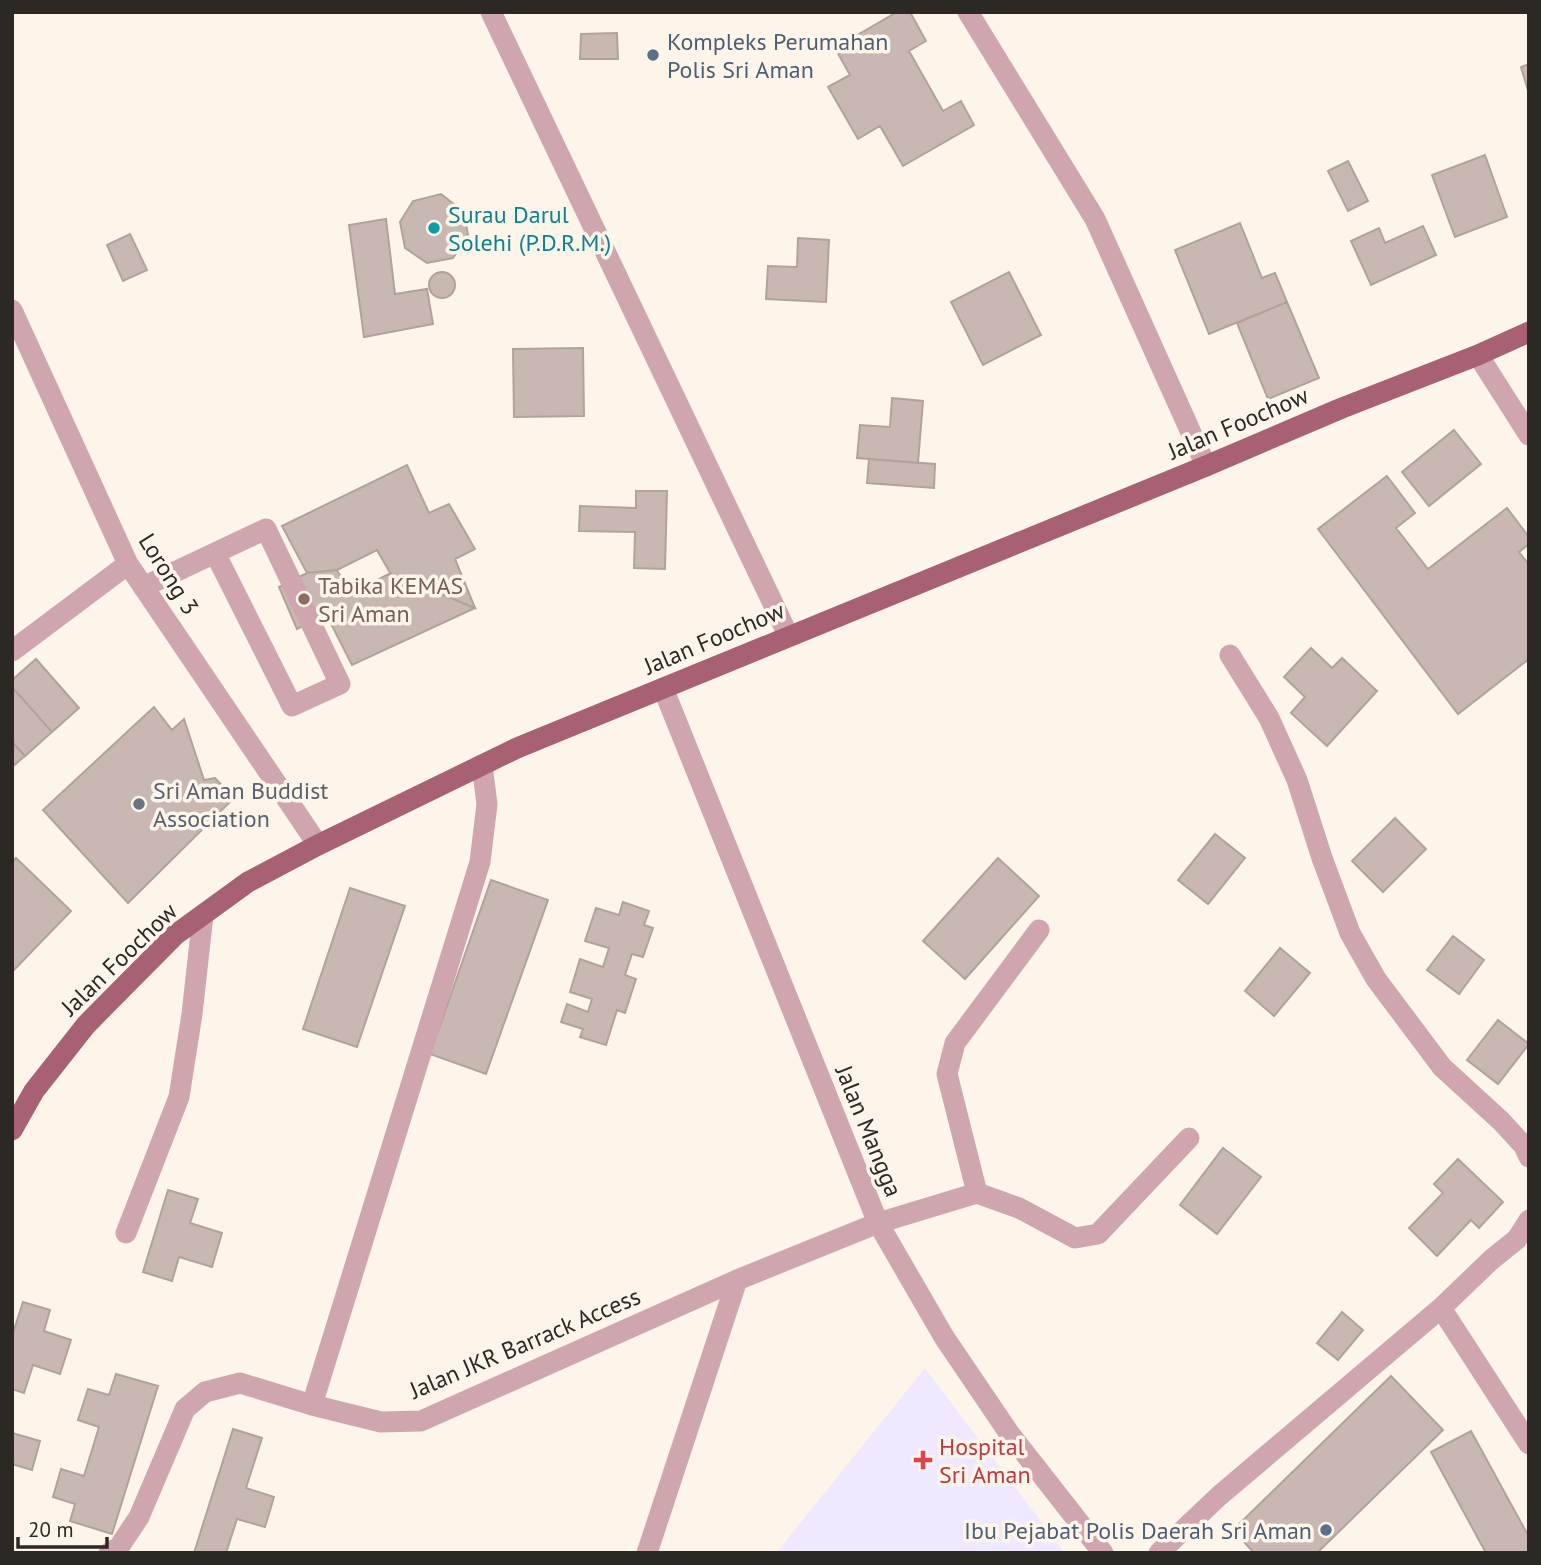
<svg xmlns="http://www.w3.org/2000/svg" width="1541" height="1565" font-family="'PT Sans',sans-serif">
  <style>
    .medical { fill: #f0e8fe }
    .building { fill: #c9b8b1; stroke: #b2a29a; stroke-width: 2 }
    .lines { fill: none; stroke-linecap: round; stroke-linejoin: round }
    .minor { stroke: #cfa6ae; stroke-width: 21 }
    .major { stroke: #a86172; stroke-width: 21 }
    .service-dot { fill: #5c6f8a; stroke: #fef5ea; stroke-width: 2.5 }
    .culture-dot { fill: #0f9aa8; stroke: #fef5ea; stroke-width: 2.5 }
    .education-dot { fill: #8d6e63; stroke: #fef5ea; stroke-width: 2.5 }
    .worship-dot { fill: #6b7280; stroke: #fef5ea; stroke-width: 2.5 }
    .health-dot { fill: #e0444e; stroke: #fef5ea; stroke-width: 2.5 }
    .labels { text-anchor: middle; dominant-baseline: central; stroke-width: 7; stroke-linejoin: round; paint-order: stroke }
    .service-label { font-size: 24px; fill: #4e5e75; stroke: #fef5ea; text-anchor: start }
    .culture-label { font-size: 24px; fill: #0d838f; stroke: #fef5ea; text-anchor: start }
    .street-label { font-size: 24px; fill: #2c2823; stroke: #fef5ea }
    .education-label { font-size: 24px; fill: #785e54; stroke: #fef5ea; text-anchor: start }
    .worship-label { font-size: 24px; fill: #5b616d; stroke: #fef5ea; text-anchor: start }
    .health-label { font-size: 24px; fill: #be3a42; stroke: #fef5ea; text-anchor: start }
  </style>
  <rect width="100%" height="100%" fill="#fef5ea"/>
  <path class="medical" d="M925,1368l140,185h-289z"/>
  <path class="building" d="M897,12h13l16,29 -17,10 34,60 18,-10 13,24 -71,41 -23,-40 -22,13 -30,-52 22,-12 -15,-27z
    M617,33l1,26h-38l1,-25z
    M1529,64v30l-8,-27z
    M1485,155l22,62 -52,20 -23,-62z
    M1348,161l20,40 -20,10 -20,-40z
    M441,194l23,18 4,23 -15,23 -26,5 -22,-15 -5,-26 13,-21z
    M386,219l9,75 32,-5 6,35 -69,13 -15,-112z
    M1240,223l22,55 13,-5 12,29 -78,32 -34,-84z
    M1423,226l13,29 -65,30 -20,-44 28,-13 6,15z
    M130,234l17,36 -24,11 -16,-36z
    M798,238l31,2 -3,62 -60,-3 2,-33 29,1z
    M1009,272l32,63 -58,30 -32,-63z
    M429 285a13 13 0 1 1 26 0a13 13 0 1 1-26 0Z
    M1287,302l32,76 -51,21 -31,-76z
    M583,348l1,68 -70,1 -1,-68z
    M892,398l31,3 -5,62 -61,-5 3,-33 30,2z
    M1454,430l27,34 -52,42 -27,-34z
    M869,459l66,5 -1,24 -67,-5z
    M407,465l22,48 20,-9 26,45 -20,10 20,49 -68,-28 -10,5 -20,-35 -40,20 -30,3 -25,-47z
    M1387,476l28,37 -19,15 32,41 79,-61 22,29v7l-10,8 10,13v94l-71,55 -140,-185z
    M636,491h31l-2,78 -31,-1 1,-36 -56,-1 1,-25 56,2z
    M337,570l13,23 39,-19 8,11 10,-5 68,28 -123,57 -26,-51 -29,15 -18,-42 28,-14z
    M1311,648l21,20 10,-10 35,33 -50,55 -36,-33 14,-16 -21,-20z
    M36,659l43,49 -27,24 -40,-45v-7z
    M12,687l40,45 -27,24 -13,-14z
    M154,707l18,23 12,-11 20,61 11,-2 19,20 -106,105 -85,-93z
    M12,742l13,14 -13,11z
    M1395,818l31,31 -43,43 -31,-31z
    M1215,834l30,24 -37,46 -30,-24z
    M16,858l55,53 -59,61v-110z
    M998,858l41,38 -74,83 -42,-38z
    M491,880l57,20 -62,174 -56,-20z
    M350,888l55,18 -48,141 -54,-18z
    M623,902l26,9 -5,14 9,3 -10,29 -11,-3 -7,21 11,4 -11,34 -8,-3 -11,35 -26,-8 3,-8 -22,-7 6,-18 21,8 4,-13 -22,-7 10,-33 23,8 6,-19 -24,-7 11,-33 23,7z
    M1453,936l31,24 -25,34 -32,-24z
    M1280,948l30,25 -36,43 -29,-25z
    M1498,1020l31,24 -31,40 -31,-24z
    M1223,1148l38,29 -44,57 -37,-29z
    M1458,1159l45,43 -24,26 -8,-8 -34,36 -28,-28 34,-35 -9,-9z
    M168,1190l30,9 -8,24 32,10 -10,34 -33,-10 -7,24 -29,-9z
    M23,1302l27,8 -6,21 27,9 -11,34 -27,-9 -9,28 -12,-4v-53z
    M1342,1312l21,18 -25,30 -21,-17z
    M116,1374l42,12 -46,148 -42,-13 5,-17 -22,-7 8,-28 23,7 15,-49 -21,-7 10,-31 21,6z
    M1391,1376l52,54 -126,123h-63l-21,-23z
    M233,1429l29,9 -16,50 28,9 -9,30 -28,-8 -11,34h-32z
    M1471,1431l58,106v16h-43l-55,-101z
    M12,1433l28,8 -8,29 -20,-6z"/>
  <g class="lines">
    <path class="minor" d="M491,12l297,623
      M968,12l127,207 111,247
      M12,310l116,254 190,281
      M1478,355l51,80
      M143,587l123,-58 74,155 -48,22 -77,-153
      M12,651l116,-87
      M1230,655l39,63 28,62 25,78 28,75 26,46 66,88 59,54 23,25 5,11
      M663,688l215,535 66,114 65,96 94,120
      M977,1193l-30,-119 8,-31 84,-113
      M126,1233l53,-136 13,-83 11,-99
      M1441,1308l88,136
      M312,1405l168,-543 7,-58 -5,-39
      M109,1553l10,-6 20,-30 46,-108 20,-17 35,-9 72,22 69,17 40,-1 316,-141 141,-57 99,-30 42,15 56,30 23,-4 91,-96
      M647,1553l90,-273
      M1159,1553l60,-57 222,-188 50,-48 26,-21 12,-19"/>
    <path class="major" d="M12,1130l22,-39 52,-66 89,-90 73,-53 70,-37 199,-97 689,-282 136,-58 136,-53 51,-23"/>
  </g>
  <g class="service-dot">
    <circle cx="653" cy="55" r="7"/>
    <circle cx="1326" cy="1530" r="7"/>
  </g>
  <circle class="culture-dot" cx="434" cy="228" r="7"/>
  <circle class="education-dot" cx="304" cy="599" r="7"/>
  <circle class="worship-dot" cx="139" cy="804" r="7"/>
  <path class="health-dot" d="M919.5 1449.5h7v7h7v7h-7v7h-7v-7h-7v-7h7z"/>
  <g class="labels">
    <g class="service-label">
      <text x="667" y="41">Kompleks Perumahan<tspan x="667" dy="28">Polis Sri Aman</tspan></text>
      <text x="1312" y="1530" text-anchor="end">Ibu Pejabat Polis Daerah Sri Aman</text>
    </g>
    <g class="culture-label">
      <text x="448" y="214">Surau Darul<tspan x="448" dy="28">Solehi (P.D.R.M.)</tspan></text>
    </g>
    <g class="street-label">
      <text transform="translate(1238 423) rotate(-23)">Jalan Foochow</text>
      <text transform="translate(169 574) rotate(58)">Lorong 3</text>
      <text transform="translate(714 638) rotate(-23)">Jalan Foochow</text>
      <text transform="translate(119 959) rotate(-44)">Jalan Foochow</text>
      <text transform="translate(869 1131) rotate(68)">Jalan Mangga</text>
      <text transform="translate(525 1343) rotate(-23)">Jalan JKR Barrack Access</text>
    </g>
    <g class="education-label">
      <text x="318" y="585">Tabika KEMAS<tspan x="318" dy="28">Sri Aman</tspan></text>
    </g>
    <g class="worship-label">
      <text x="153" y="790">Sri Aman Buddist<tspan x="153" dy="28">Association</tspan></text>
    </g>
    <g class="health-label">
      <text x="939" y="1446">Hospital<tspan x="939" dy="28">Sri Aman</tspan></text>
    </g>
  </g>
  <rect width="1541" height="1565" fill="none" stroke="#2c2823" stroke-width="28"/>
  <path d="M18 1537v10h89v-10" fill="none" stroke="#2c2823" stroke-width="3.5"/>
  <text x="28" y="1537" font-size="21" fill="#2c2823" stroke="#fef5ea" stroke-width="5" paint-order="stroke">20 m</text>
</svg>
